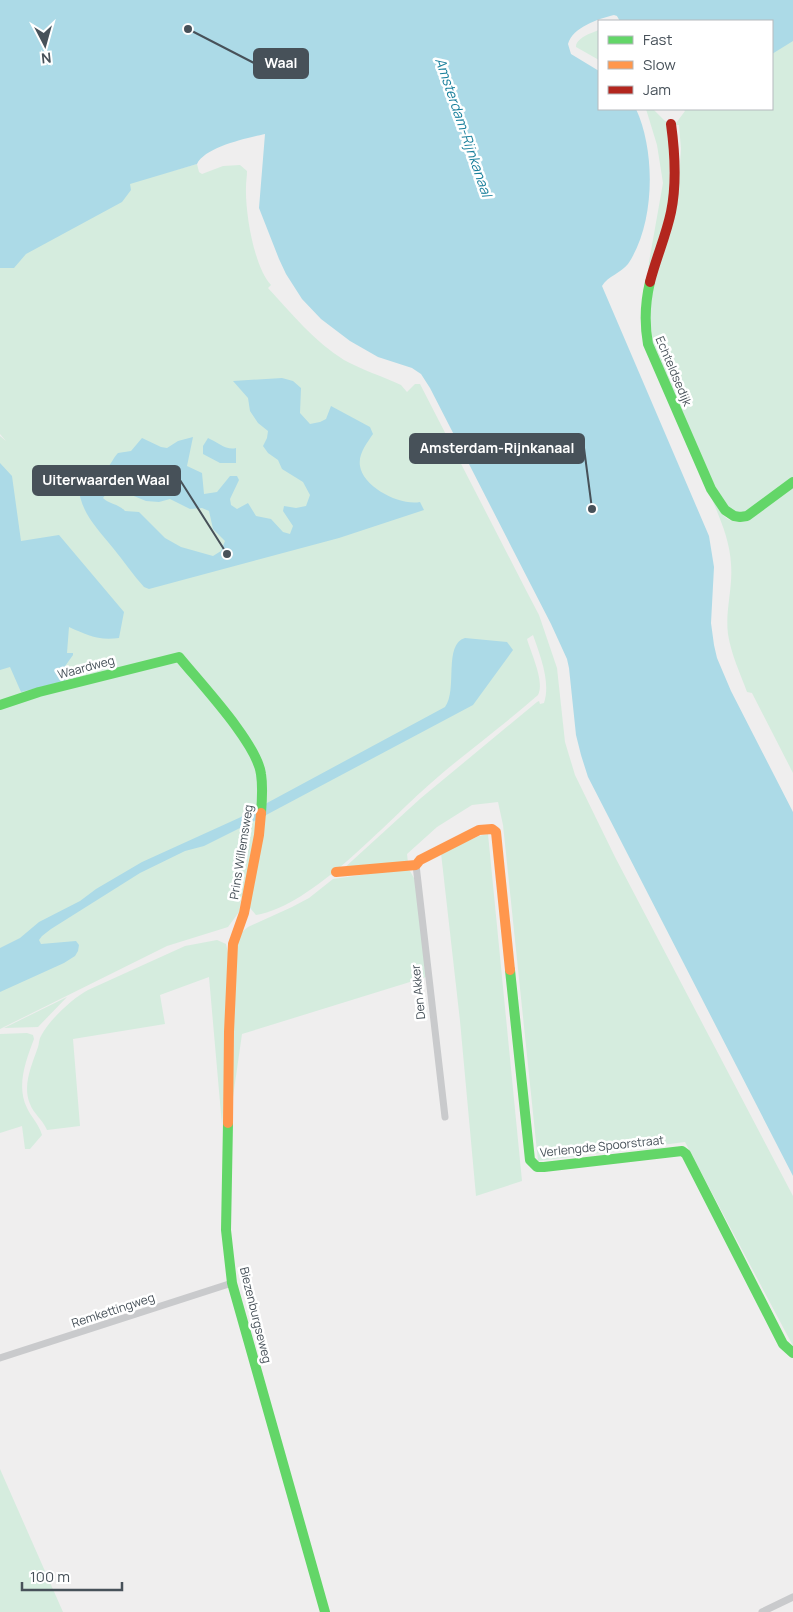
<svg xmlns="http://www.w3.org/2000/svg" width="793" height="1612" font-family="Manrope,sans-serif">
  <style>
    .green { fill: #d5ecde }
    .water { fill: #acdae7; fill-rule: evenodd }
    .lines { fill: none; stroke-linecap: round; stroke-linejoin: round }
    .street { stroke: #c9cacc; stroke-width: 7 }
    .fast { stroke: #63d668; stroke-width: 10 }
    .slow { stroke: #ff974d; stroke-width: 10 }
    .jam { stroke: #b3261e; stroke-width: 10 }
    .labels { text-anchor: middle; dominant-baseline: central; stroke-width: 5; stroke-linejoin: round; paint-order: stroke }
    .street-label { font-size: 12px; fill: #475159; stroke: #fff }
    .water-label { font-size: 14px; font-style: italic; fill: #187f9b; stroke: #fff }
    .leader { fill: none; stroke: #475159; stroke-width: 2 }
    .callout-dot { fill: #475159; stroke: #fff; stroke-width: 2 }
    .callout { fill: #475159; stroke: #475159; stroke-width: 2 }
    .callout-label { font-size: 14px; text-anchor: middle; font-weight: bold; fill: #fff }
  </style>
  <rect width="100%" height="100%" fill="#efeeee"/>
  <path class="green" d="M793,0v479l-51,36 -18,-8 -75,-171v-29l30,-126 2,-32 -2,-24h-6v-2h3l9,-12 -2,-2h89v-88h-152l-3,-5z
    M599,30v30l-23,-13c0,-9 15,-14 23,-17z
    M646,109h7l12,12h4l1,83 -25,92 4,-34 14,-79 -6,-38z
    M197,164l2,8 3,2 21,-8 17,-1 7,6c0,6 -1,10 -1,16 -1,25 8,80 25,98l-3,3c23,25 47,54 76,72 18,10 38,16 57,25l6,7 8,-8h5l108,210 11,21 18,53 8,74 10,33 40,82 178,339v150l-108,-204 -147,19 -35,-336 -5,-23 -26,3 -35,22 -30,27 1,9 -66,7 79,-72 116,-96 2,-1 1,3 4,-1c7,-21 -4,-48 -11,-68l-6,4c4,14 18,43 11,56 -35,31 -72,57 -107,88 -44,38 -118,123 -175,132l-6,-7 -1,-14 -7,1 -3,17 -11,15 -61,19 -167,83v-593l6,5 -6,-7v-215z
    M793,485v288l-40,-78 -1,-2 -5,-1c-7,-19 -16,-38 -19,-58 -3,-23 5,-46 3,-70 -1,-26 -14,-52 -24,-77 7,13 15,38 33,34z
    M488,834l34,347 -46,15 -16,-175 -19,-168 38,-17z
    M403,869l7,2 5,9 11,97 -184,57 -10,70 2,-151 8,-21 6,-5 44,-20 17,-9 24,-19z
    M217,940l9,4 2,9 -3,132 -3,40 -13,-148 -49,18 5,29 -92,15 7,87 -33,4c-4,-10 -14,-17 -17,-26 -8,-19 2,-39 8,-57 1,-3 1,-8 3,-11 8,-16 32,-38 47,-46l97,-44z
    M67,997l-29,30 -34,1z
    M27,1033l6,2 1,4c-8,21 -18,47 -7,69 4,9 12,16 15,27l-12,14h-5l-3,-23 -22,7v-99z
    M0,1469l63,143h-63z"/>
  <path class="water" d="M0,0h793v41l-21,13v-33h-152l-3,-5 -3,-1c-16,4 -41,12 -46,29l3,10 28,17v38h37c20,43 19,115 -8,155 -7,9 -20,12 -26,22l107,250 5,31 -3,56 3,22 3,13 14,33 62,121v364l-205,-399 -7,-22 -5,-20 -7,-67 -2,-9 -16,-35 -121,-236 -9,-14 -9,-6 -34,-11 -28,-16 -29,-22 -19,-20 -16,-25 -7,-15 -20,-51 6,-74c-18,4 -60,13 -68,30l-67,20 1,6 -9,12 -96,52 -12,14h-14z
    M282,378l11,3 8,7 -1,25 10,11 10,-2 6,-3 5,-13 39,21 3,7c-6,9 -15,20 -13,32 3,21 40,40 60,36l4,8 -85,28 -190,51 -5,-2c-11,-12 -20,-26 -31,-39 -16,-20 -37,-40 -34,-68 8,-4 20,-5 27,-11 5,-4 7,-11 12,-16l13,-2 11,-13 19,9 6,1 11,-7 15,-4 -6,29 15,7 2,21 13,-2 13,-16h7l2,4 -9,19 1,6 6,4 11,-6 8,13 15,3 12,13 7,2 3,-8 -10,-15 1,-5 12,2 10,-2 4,-11 -7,-13 -21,-13 -4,-9 -10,-7 -5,-7 4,-8 1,-7 -10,-8 -8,-12 -2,-13 -15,-17zM124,492l22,9 13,1 11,-3 20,10 12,-1 7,3 4,18 12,12 -4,10 -8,5 -32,-9 -16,-9 -26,-26 -14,-1c-6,-7 -16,-7 -22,-13l3,-4z
    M208,438c9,4 19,13 28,10v15h-16l-17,-9v-8z
    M0,463l12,13 9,65 38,-6 65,77 -5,26c-21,3 -32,-3 -50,-11l-2,26h6v2l-10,14 2,12 -44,11 -11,-25 -10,3z
    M465,638l42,4 6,8 -40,55 -205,109 -64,32 -19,5 -45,22 -89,56 -9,7 -3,4 2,4 35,-3 3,4 -1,6 -3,5 -11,7 -64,29v-44l20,-10 19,-16 41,-21 16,-12 46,-27 99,-45 204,-110c13,-17 -2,-63 20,-69z"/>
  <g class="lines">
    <path class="street" d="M416,865l29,252
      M0,1358l232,-75
      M762,1612l31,-15"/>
    <path class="fast" d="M650,282c-5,21 -6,40 -2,62l63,145 14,21 9,6 6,1 7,-1 46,-34
      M0,705l39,-13 140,-35c21,26 78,86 82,117 2,13 1,27 0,39
      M510,970l20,190 7,7h7l138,-16 4,3 97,190 10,9
      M228,1123l-2,107 6,53 93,329"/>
    <path class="slow" d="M336,872l80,-7 4,-5 59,-30 13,-1 4,3 14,138
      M228,1123l1,-91 4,-88 11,-31 15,-78 2,-22"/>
    <path class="jam" d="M650,282c6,-24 16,-46 21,-70 6,-29 4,-59 0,-88"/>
  </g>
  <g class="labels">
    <g class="street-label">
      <text transform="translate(674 371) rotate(67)">Echteldsedijk</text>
      <text transform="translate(86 667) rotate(-15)">Waardweg</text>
      <text transform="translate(241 852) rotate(-81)">Prins Willemsweg</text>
      <text transform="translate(418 992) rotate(-96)">Den Akker</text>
      <text transform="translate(602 1146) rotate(-6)">Verlengde Spoorstraat</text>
      <text transform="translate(113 1310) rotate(-18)">Remkettingweg</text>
      <text transform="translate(256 1315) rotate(76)">Biezenburgseweg</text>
    </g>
    <g class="water-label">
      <text transform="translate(464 127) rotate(71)">Amsterdam-Rijnkanaal</text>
    </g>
  </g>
  <path class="leader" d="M188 29L254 63M592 509L584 448M227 554L180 480"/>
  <g class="callout-dot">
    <circle cx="188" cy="29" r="5"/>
    <circle cx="592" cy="509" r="5"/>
    <circle cx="227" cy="554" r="5"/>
  </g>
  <g class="callout">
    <rect x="254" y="49" width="54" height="29" rx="5"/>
    <rect x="410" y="434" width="174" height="29" rx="5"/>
    <rect x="33" y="466" width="147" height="29" rx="5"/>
  </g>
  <g class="callout-label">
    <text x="281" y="68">Waal</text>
    <text x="497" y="453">Amsterdam-Rijnkanaal</text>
    <text x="106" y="485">Uiterwaarden Waal</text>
  </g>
  <rect x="598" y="20" width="175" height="90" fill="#ffffff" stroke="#b5b9bd"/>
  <rect x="608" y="36" width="25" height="8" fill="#63d668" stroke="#b5b9bd"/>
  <text x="643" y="45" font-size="15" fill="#475159">Fast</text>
  <rect x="608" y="61" width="25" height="8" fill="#ff974d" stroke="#b5b9bd"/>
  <text x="643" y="70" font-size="15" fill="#475159">Slow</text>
  <rect x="608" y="86" width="25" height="8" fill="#b3261e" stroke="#b5b9bd"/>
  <text x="643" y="95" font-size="15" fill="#475159">Jam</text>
  <g transform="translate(45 45) rotate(174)" stroke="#ffffff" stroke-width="4" paint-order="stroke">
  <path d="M0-4L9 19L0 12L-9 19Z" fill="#475159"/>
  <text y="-8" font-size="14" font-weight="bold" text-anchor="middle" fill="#475159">N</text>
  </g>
  <path d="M22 1582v8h100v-8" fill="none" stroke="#475159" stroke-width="2.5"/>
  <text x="30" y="1582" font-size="15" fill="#475159" stroke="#ffffff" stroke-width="4" paint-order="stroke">100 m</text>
</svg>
